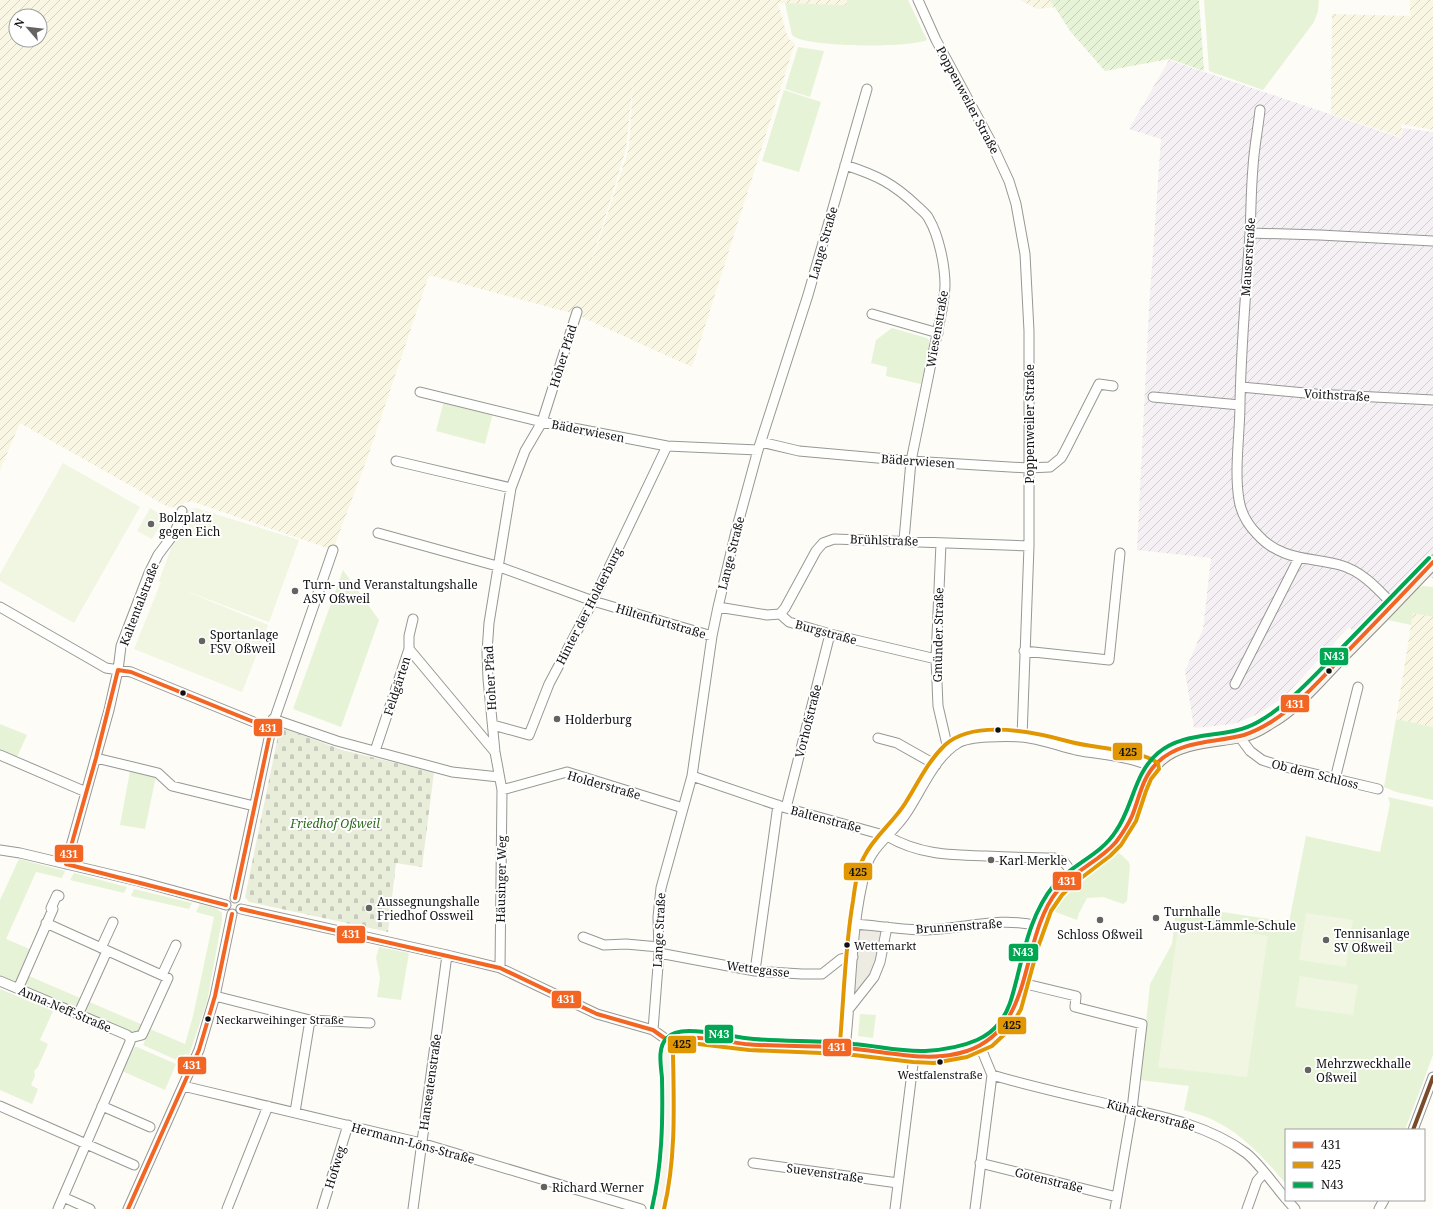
<svg xmlns="http://www.w3.org/2000/svg" width="1433" height="1209" font-family="'Noto Serif',serif">
  <style>
    .industrial { fill: url(#industrial-furrows) }
    .farmland { fill: url(#farmland-furrows); fill-rule: evenodd }
    .grass { fill: #e7f3d7 }
    .cemetery { fill: url(#cemetery-stones) }
    .garden { fill: url(#garden-furrows) }
    .pitch { fill: #f0f6e1 }
    .plaza { fill: #edebe2 }
    .lines { fill: none; stroke-linecap: round; stroke-linejoin: round }
    .street-casing { stroke: #979795; stroke-width: 11 }
    .secondary-casing { stroke: #8e8d8b; stroke-width: 15 }
    .street { stroke: #fffffe; stroke-width: 9 }
    .secondary { stroke: #f6f4eb; stroke-width: 13 }
    .bus-1-casing { stroke: #fff; stroke-width: 7 }
    .bus-2-casing { stroke: #fff; stroke-width: 7 }
    .bus-3-casing { stroke: #fff; stroke-width: 7 }
    .bus-4-casing { stroke: #fff; stroke-width: 7 }
    .bus-1 { stroke: #f26522; stroke-width: 4 }
    .bus-2 { stroke: #e09702; stroke-width: 4 }
    .bus-3 { stroke: #00a651; stroke-width: 4 }
    .bus-4 { stroke: #7a4b2a; stroke-width: 4 }
    .poi-dot { fill: #646362; stroke: #fff; stroke-width: 1.5 }
    .bus-dot { fill: #111; stroke: #fff; stroke-width: 1.5 }
    .labels { text-anchor: middle; dominant-baseline: central; stroke-width: 4; stroke-linejoin: round; paint-order: stroke }
    .bus-label { font-size: 11px; fill: #111; stroke: #fff; text-anchor: start }
    .street-label { font-size: 12px; fill: #111; stroke: #fff }
    .poi-label { font-size: 12px; fill: #111; stroke: #fff; text-anchor: start }
    .park-label { font-size: 12px; font-style: italic; fill: #2f6b1f; stroke: #fff }
    .line-badge { stroke: #fff; stroke-width: 1.5 }
    .badge-label { font-size: 11px; text-anchor: middle; font-weight: bold; fill: #fff }
    .pale-badge-label { font-size: 11px; text-anchor: middle; font-weight: bold; fill: #111 }
  </style>
  <defs>
    <pattern id="industrial-furrows" width="10" height="10" patternUnits="userSpaceOnUse"><rect width="10" height="10" fill="#f5f0f3"/><path d="M-1 1l2-2M0 10L10 0M9 11l2-2" fill="none" stroke="#d1cdcf"/></pattern>
    <pattern id="farmland-furrows" width="10" height="10" patternUnits="userSpaceOnUse"><rect width="10" height="10" fill="#f9f7e4"/><path d="M-1 1l2-2M0 10L10 0M9 11l2-2" fill="none" stroke="#d4d3c3"/></pattern>
    <pattern id="cemetery-stones" width="16" height="16" patternUnits="userSpaceOnUse"><rect width="16" height="16" fill="#e9eedb"/><path d="M2 7V4a2 2 0 0 1 4 0v3zM10 15v-3a2 2 0 0 1 4 0v3z" fill="#c7cbbb"/></pattern>
    <pattern id="garden-furrows" width="10" height="10" patternUnits="userSpaceOnUse"><rect width="10" height="10" fill="#e7f3d7"/><path d="M-1 1l2-2M0 10L10 0M9 11l2-2" fill="none" stroke="#c5cfb8"/></pattern>
  </defs>
  <rect width="100%" height="100%" fill="#fdfcf7"/>
  <path class="industrial" d="M1169,60l232,78 2,-10 30,4v446l-19,-4 -58,59 -7,-6 -65,70 -24,16 -26,11 -40,4 -9,-57 18,-42 8,-71 -74,-8 12,-241 12,-170 -32,-10z"/>
  <path class="farmland" d="M0,0h847v5l-69,-2 9,32 4,6 4,2 -103,324 -117,-53 -146,-39 -60,178 -36,97 -142,-49 -21,7 -150,-85 -20,47zM16,16h24v24h-24zM633,82l-4,66 -45,138 42,-137z
    M1020,0h30l6,7 -19,2z
    M1410,0h23v130l-31,-6 -1,13 -70,-23 1,-100 78,2z
    M1413,613l20,4v110l-37,-8z"/>
  <path class="grass" d="M847,0h61l19,40c-17,8 -123,8 -135,-5l-7,-32 62,2z
    M1204,0h115l-1,11 -4,11 -51,68 -54,-19z
    M798,47l26,4 -14,46 -25,-8z
    M784,90l37,12 -22,70 -37,-11z
    M892,328l35,10 2,2 1,6 -9,38 -35,-8 1,-9 -16,-4 5,-23z
    M444,401l49,12 -8,31 -49,-13z
    M343,570l36,50 -38,107 -48,-18z
    M1423,586l10,1v30l-20,-4 -2,12 -23,-5 30,-32z
    M1396,719l37,8v73l-37,-8 -12,-5z
    M0,724l27,11 -10,22 -17,-6z
    M130,771l26,5 -11,53 -25,-4z
    M1388,797l45,10v248l-28,75h-119v54c-21,-25 -44,-51 -75,-65 -8,-4 -18,-6 -27,-9l5,-24 -49,-6 10,-96 22,-40 3,-26 8,-12 106,16 17,-86 74,16 10,-48z
    M1119,853l10,9 1,4 -3,35 -4,3 -20,-7 -16,1 -8,15 -2,7 -24,-9c13,-27 40,-39 62,-57z
    M19,859l46,12 -3,7 -26,-6 -30,67 26,11 -14,30 -4,1 -14,-6v-75z
    M74,873l53,14 -3,6 -54,-13z
    M134,889l58,14 -3,6 -58,-13z
    M200,904l17,5 5,4v7l-15,82 -18,53 -4,-1 -4,8 -38,-17 7,-16 35,15 8,-28 21,-99 -18,-5z
    M379,947l30,6 -8,47 -24,-3 3,-19 -4,-20z
    M29,976l114,49 -2,6 -7,3 -106,-47 -2,-4z
    M0,989l53,22 -13,29 8,4 -10,23 -4,4 1,5 -4,9 7,4 -6,15 -32,-14z
    M860,1014l16,1 -3,23 -15,-2z
    M134,1047h3l39,17 -11,26 -43,-19z"/>
  <path class="cemetery" d="M283,728l59,22 92,22 -12,95 -26,-4 -8,69 -139,-30 -4,-5 34,-166z"/>
  <path class="garden" d="M1050,0h149l5,71 -35,-12 -64,12 -35,-40z"/>
  <path class="pitch" d="M63,463l77,44 -66,116 -74,-42v-7z
    M150,508l15,9 -13,22 -15,-8z
    M196,508l103,32 -30,82 -91,-34 90,37 -26,67 -108,-43 27,-67 -2,-1 26,-70z
    M1306,913l47,7 -7,47 -47,-7z
    M1179,923l89,13 -21,141 -89,-10z
    M1300,976l58,9 -5,30 -58,-8z"/>
  <path class="plaza" d="M856,924l31,3 -7,35 -32,48z"/>
  <g class="lines">
    <g class="street-casing">
      <path id="street" d="M918,0l18,40 54,100 19,41 7,23 9,50 4,77v215l-7,191
        M1260,110c-2,19 -6,38 -7,57 -2,22 -2,45 -3,67 -4,56 -9,112 -10,169 0,31 -6,67 -1,97 2,12 9,25 18,34 24,27 53,23 83,31 22,6 38,24 53,40
        M845,165c31,10 48,18 72,41 4,4 10,8 12,13 10,17 16,47 16,66 0,8 -2,17 -3,25l-31,151 -7,79
        M1250,233l70,2 113,6
        M872,314l66,19
        M1241,387l75,7 117,6
        M420,392l122,30 125,24 91,4
        M1153,397l87,8
        M761,442l38,9 112,10 117,7 22,-1 11,-9 4,-7 34,-67 14,2
        M396,461l115,27
        M378,533l119,33 96,35 119,35
        M941,543l-5,116 2,47 10,43
        M0,607l106,61 25,4 140,57
        M718,607l49,8 13,-1
        M780,614l5,-6 31,-57 7,-8 11,-4 195,7
        M780,614l9,8 41,12 106,25
        M409,649l86,103
        M1024,651l85,9 11,-107
        M1235,684l64,-126
        M273,719l64,22 115,31 47,5
        M493,725l36,10 20,-51 44,-83 74,-155
        M1239,736l11,15 12,9 19,6 97,23
        M878,738l19,5 39,22
        M375,751l34,-102v-13l4,-17
        M0,755l86,37
        M96,758l62,15 14,13 82,20
        M692,776l94,32 101,28c33,19 63,19 99,20 23,1 46,2 69,2l9,4 10,13
        M1335,779l23,-92
        M502,790l65,-18 116,36
        M786,808l44,-174
        M0,850l20,3 118,28 88,24
        M66,864l43,-154 9,-40 3,-24 28,-73 9,-18 15,-20 6,-12 3,-12
        M235,898l36,-169 62,-179
        M241,909l206,46 53,13 97,46 56,16 17,12
        M46,923l122,55 -26,57 -12,3
        M856,924c23,2 47,6 70,6 39,-1 72,-14 112,-4
        M583,937l21,8 22,-1 33,3
        M101,948l12,-26
        M659,953l96,18 47,3h20l19,-15 12,-2
        M500,968l2,-178 -7,-38 -7,-73 -1,-27 2,-29 22,-135 14,-37 17,-29 35,-110
        M755,971l23,-166
        M162,975l14,-30
        M0,981l127,54 3,3
        M1022,983l54,13 -1,11 67,17 -10,85 -17,100
        M18,989l35,-80 -2,-1 6,-13 2,1
        M215,996l95,24 -15,92
        M848,1010l26,-33 6,-15 7,-35
        M78,1015l29,-64
        M310,1020l60,3
        M653,1030l6,-77 -1,-36 3,-29 31,-112 20,-140 6,-29 19,-80 21,-77 50,-155 59,-206
        M845,1048c7,-59 5,-122 21,-180 5,-21 27,-35 39,-53 16,-23 29,-58 53,-72 11,-7 49,-7 63,-6 17,1 38,9 55,13 26,5 53,6 77,17
        M992,1075c41,12 82,21 124,31 45,10 92,19 130,47 13,10 29,33 40,46
        M183,1086l238,57 220,66
        M0,1106l134,59
        M102,1106l48,21
        M1413,1130l20,-53
        M753,1163l145,20
        M980,1163l137,34
        M63,1197l27,12
        M1287,1200l8,9
        M58,1209l72,-167v-4
        M128,1209l71,-159 16,-54 17,-82
        M227,1209l41,-103
        M322,1209l26,-84
        M413,1209l34,-254
        M895,1209l19,-153
        M975,1209l17,-134 -12,-29
        M1247,1209l10,-28 7,-8
        M1379,1209l5,-9"/>
    </g>
    <g class="secondary-casing">
      <path id="secondary" d="M658,1209c14,-51 10,-103 9,-155 1,-16 9,-16 23,-17 21,3 43,6 64,8 31,2 63,1 94,4 28,2 62,11 89,7 24,-3 51,-9 67,-29 10,-13 14,-30 18,-46 7,-25 12,-52 25,-75 6,-10 13,-20 22,-27 15,-13 34,-21 47,-37 21,-24 20,-59 43,-82 20,-19 54,-19 80,-24 11,-2 22,-8 31,-14 25,-14 47,-40 66,-60 33,-33 65,-66 97,-100"/>
    </g>
    <use href="#street" class="street"/>
    <use href="#secondary" class="secondary"/>
    <g class="bus-1-casing">
      <path id="bus-1" d="M226,905l-160,-41 30,-106 22,-88 13,2 140,57 -36,169
        M241,909l259,59 97,46 56,16 17,12
        M670,1042c23,-9 51,-1 75,2 34,3 68,1 101,4 40,3 82,16 121,3 70,-24 51,-112 91,-161 17,-20 42,-29 58,-48 6,-8 12,-17 16,-26 8,-20 10,-39 26,-54 23,-22 56,-19 86,-27 9,-3 19,-8 27,-13 27,-17 49,-42 71,-65 30,-31 61,-63 91,-95
        M128,1209l71,-159 16,-54 17,-82"/>
    </g>
    <g class="bus-2-casing">
      <path id="bus-2" d="M664,1209c12,-51 10,-102 9,-155l2,-8 15,-3 59,7 96,4 68,8 21,1 33,-6 25,-11 17,-16 12,-21 17,-62 13,-36 11,-16 10,-10 38,-29 11,-11 15,-24 10,-30 5,-12 8,-10 -1,-6c-22,-15 -65,-14 -91,-22 -33,-9 -93,-22 -122,4 -17,16 -27,38 -39,57 -12,20 -32,34 -42,55 -7,13 -9,29 -11,44 -8,46 -9,94 -13,141"/>
    </g>
    <g class="bus-3-casing">
      <path id="bus-3" d="M652,1208c10,-43 11,-86 10,-130 -1,-12 -5,-31 5,-40 5,-6 14,-7 22,-7 21,0 43,6 65,8 33,3 67,1 100,5 24,2 47,8 71,7 17,-1 36,-4 52,-11 9,-4 17,-10 23,-18 10,-13 13,-29 17,-44 8,-32 15,-66 37,-93 18,-21 47,-30 62,-54 17,-24 18,-58 42,-78 28,-24 69,-13 100,-31 30,-17 52,-42 76,-66 32,-33 63,-65 95,-98"/>
    </g>
    <g class="bus-4-casing">
      <path id="bus-4" d="M1413,1130l20,-53"/>
    </g>
    <use href="#bus-1" class="bus-1"/>
    <use href="#bus-2" class="bus-2"/>
    <use href="#bus-3" class="bus-3"/>
    <use href="#bus-4" class="bus-4"/>
  </g>
  <g class="poi-dot">
    <circle cx="151" cy="524" r="4"/>
    <circle cx="295" cy="591" r="4"/>
    <circle cx="202" cy="641" r="4"/>
    <circle cx="557" cy="719" r="4"/>
    <circle cx="991" cy="860" r="4"/>
    <circle cx="369" cy="908" r="4"/>
    <circle cx="1156" cy="918" r="4"/>
    <circle cx="1100" cy="920" r="4"/>
    <circle cx="1326" cy="940" r="4"/>
    <circle cx="1308" cy="1070" r="4"/>
    <circle cx="544" cy="1187" r="4"/>
  </g>
  <g class="bus-dot">
    <circle cx="1329" cy="671" r="3.5"/>
    <circle cx="183" cy="693" r="3.5"/>
    <circle cx="998" cy="730" r="3.5"/>
    <circle cx="847" cy="945" r="3.5"/>
    <circle cx="208" cy="1019" r="3.5"/>
    <circle cx="940" cy="1062" r="3.5"/>
  </g>
  <g class="labels">
    <g class="bus-label">
      <text x="854" y="945">Wettemarkt</text>
      <text x="216" y="1019">Neckarweihinger Straße</text>
      <text x="940" y="1074" text-anchor="middle">Westfalenstraße</text>
    </g>
    <g class="street-label">
      <text transform="translate(968 100) rotate(62)">Poppenweiler Straße</text>
      <text transform="translate(823 243) rotate(-74)">Lange Straße</text>
      <text transform="translate(1248 257) rotate(-86)">Mauserstraße</text>
      <text transform="translate(937 329) rotate(-80)">Wiesenstraße</text>
      <text transform="translate(563 356) rotate(-73)">Hoher Pfad</text>
      <text transform="translate(1337 395) rotate(3)">Voithstraße</text>
      <text transform="translate(1029 424) rotate(-90)">Poppenweiler Straße</text>
      <text transform="translate(588 431) rotate(11)">Bäderwiesen</text>
      <text transform="translate(918 461) rotate(4)">Bäderwiesen</text>
      <text transform="translate(884 540) rotate(2)">Brühlstraße</text>
      <text transform="translate(731 553) rotate(-76)">Lange Straße</text>
      <text transform="translate(139 604) rotate(-69)">Kaltentalstraße</text>
      <text transform="translate(589 606) rotate(-63)">Hinter der Holderburg</text>
      <text transform="translate(661 621) rotate(17)">Hiltenfurtstraße</text>
      <text transform="translate(826 632) rotate(15)">Burgstraße</text>
      <text transform="translate(938 635) rotate(-89)">Gmünder Straße</text>
      <text transform="translate(490 678) rotate(-93)">Hoher Pfad</text>
      <text transform="translate(397 686) rotate(-72)">Feldgärten</text>
      <text transform="translate(808 721) rotate(-76)">Vorhofstraße</text>
      <text transform="translate(1315 774) rotate(14)">Ob dem Schloss</text>
      <text transform="translate(604 785) rotate(16)">Holderstraße</text>
      <text transform="translate(826 819) rotate(15)">Baltenstraße</text>
      <text transform="translate(501 879) rotate(-89)">Häusinger Weg</text>
      <text transform="translate(959 926) rotate(-4)">Brunnenstraße</text>
      <text transform="translate(659 930) rotate(-87)">Lange Straße</text>
      <text transform="translate(758 969) rotate(7)">Wettegasse</text>
      <text transform="translate(65 1009) rotate(23)">Anna-Neff-Straße</text>
      <text transform="translate(430 1082) rotate(-82)">Hanseatenstraße</text>
      <text transform="translate(1151 1115) rotate(15)">Kühäckerstraße</text>
      <text transform="translate(413 1143) rotate(15)">Hermann-Löns-Straße</text>
      <text transform="translate(335 1167) rotate(-73)">Hofweg</text>
      <text transform="translate(825 1173) rotate(8)">Suevenstraße</text>
      <text transform="translate(1049 1180) rotate(14)">Gotenstraße</text>
    </g>
    <g class="poi-label">
      <text x="159" y="517">Bolzplatz<tspan x="159" dy="14">gegen Eich</tspan></text>
      <text x="303" y="584">Turn- und Veranstaltungshalle<tspan x="303" dy="14">ASV Oßweil</tspan></text>
      <text x="210" y="634">Sportanlage<tspan x="210" dy="14">FSV Oßweil</tspan></text>
      <text x="565" y="719">Holderburg</text>
      <text x="999" y="860">Karl Merkle</text>
      <text x="377" y="901">Aussegnungshalle<tspan x="377" dy="14">Friedhof Ossweil</tspan></text>
      <text x="1164" y="911">Turnhalle<tspan x="1164" dy="14">August-Lämmle-Schule</tspan></text>
      <text x="1334" y="933">Tennisanlage<tspan x="1334" dy="14">SV Oßweil</tspan></text>
      <text x="1100" y="934" text-anchor="middle">Schloss Oßweil</text>
      <text x="1316" y="1063">Mehrzweckhalle<tspan x="1316" dy="14">Oßweil</tspan></text>
      <text x="552" y="1187">Richard Werner</text>
    </g>
    <g class="park-label">
      <text x="335" y="823">Friedhof Oßweil</text>
    </g>
  </g>
  <g class="line-badge">
    <rect x="1319" y="647" width="30" height="19" rx="4" fill="#00a651"/>
    <rect x="1280" y="694" width="30" height="19" rx="4" fill="#f26522"/>
    <rect x="253" y="718" width="30" height="19" rx="4" fill="#f26522"/>
    <rect x="1112" y="742" width="31" height="19" rx="4" fill="#e09702"/>
    <rect x="54" y="844" width="30" height="19" rx="4" fill="#f26522"/>
    <rect x="843" y="862" width="30" height="19" rx="4" fill="#e09702"/>
    <rect x="1052" y="871" width="30" height="20" rx="4" fill="#f26522"/>
    <rect x="336" y="925" width="30" height="19" rx="4" fill="#f26522"/>
    <rect x="1008" y="943" width="31" height="19" rx="4" fill="#00a651"/>
    <rect x="551" y="990" width="31" height="19" rx="4" fill="#f26522"/>
    <rect x="997" y="1016" width="30" height="19" rx="4" fill="#e09702"/>
    <rect x="704" y="1024" width="30" height="20" rx="4" fill="#00a651"/>
    <rect x="667" y="1035" width="30" height="19" rx="4" fill="#e09702"/>
    <rect x="822" y="1038" width="30" height="19" rx="4" fill="#f26522"/>
    <rect x="177" y="1056" width="30" height="19" rx="4" fill="#f26522"/>
  </g>
  <g class="badge-label">
    <text x="1334" y="660">N43</text>
    <text x="1295" y="708">431</text>
    <text x="268" y="732">431</text>
    <text x="69" y="858">431</text>
    <text x="1067" y="885">431</text>
    <text x="351" y="938">431</text>
    <text x="1023" y="956">N43</text>
    <text x="566" y="1003">431</text>
    <text x="719" y="1038">N43</text>
    <text x="837" y="1051">431</text>
    <text x="192" y="1069">431</text>
  </g>
  <g class="pale-badge-label">
    <text x="1128" y="756">425</text>
    <text x="858" y="876">425</text>
    <text x="1012" y="1029">425</text>
    <text x="682" y="1048">425</text>
  </g>
  <rect x="1285" y="1129" width="140" height="72" fill="#ffffff" stroke="#a0a0a0"/>
  <rect x="1293" y="1142" width="20" height="6" fill="#f26522" stroke="#a0a0a0"/>
  <text x="1321" y="1149" font-size="12" fill="#111111">431</text>
  <rect x="1293" y="1162" width="20" height="6" fill="#e09702" stroke="#a0a0a0"/>
  <text x="1321" y="1169" font-size="12" fill="#111111">425</text>
  <rect x="1293" y="1182" width="20" height="6" fill="#00a651" stroke="#a0a0a0"/>
  <text x="1321" y="1189" font-size="12" fill="#111111">N43</text>
  <g transform="translate(28 28) rotate(298)"><circle r="19" fill="#ffffff" stroke="#a0a0a0"/>
  <path d="M0-3L7 15L0 10L-7 15Z" fill="#646362"/>
  <text y="-6" font-size="11" font-weight="bold" text-anchor="middle" fill="#111111">N</text>
  </g>
</svg>
